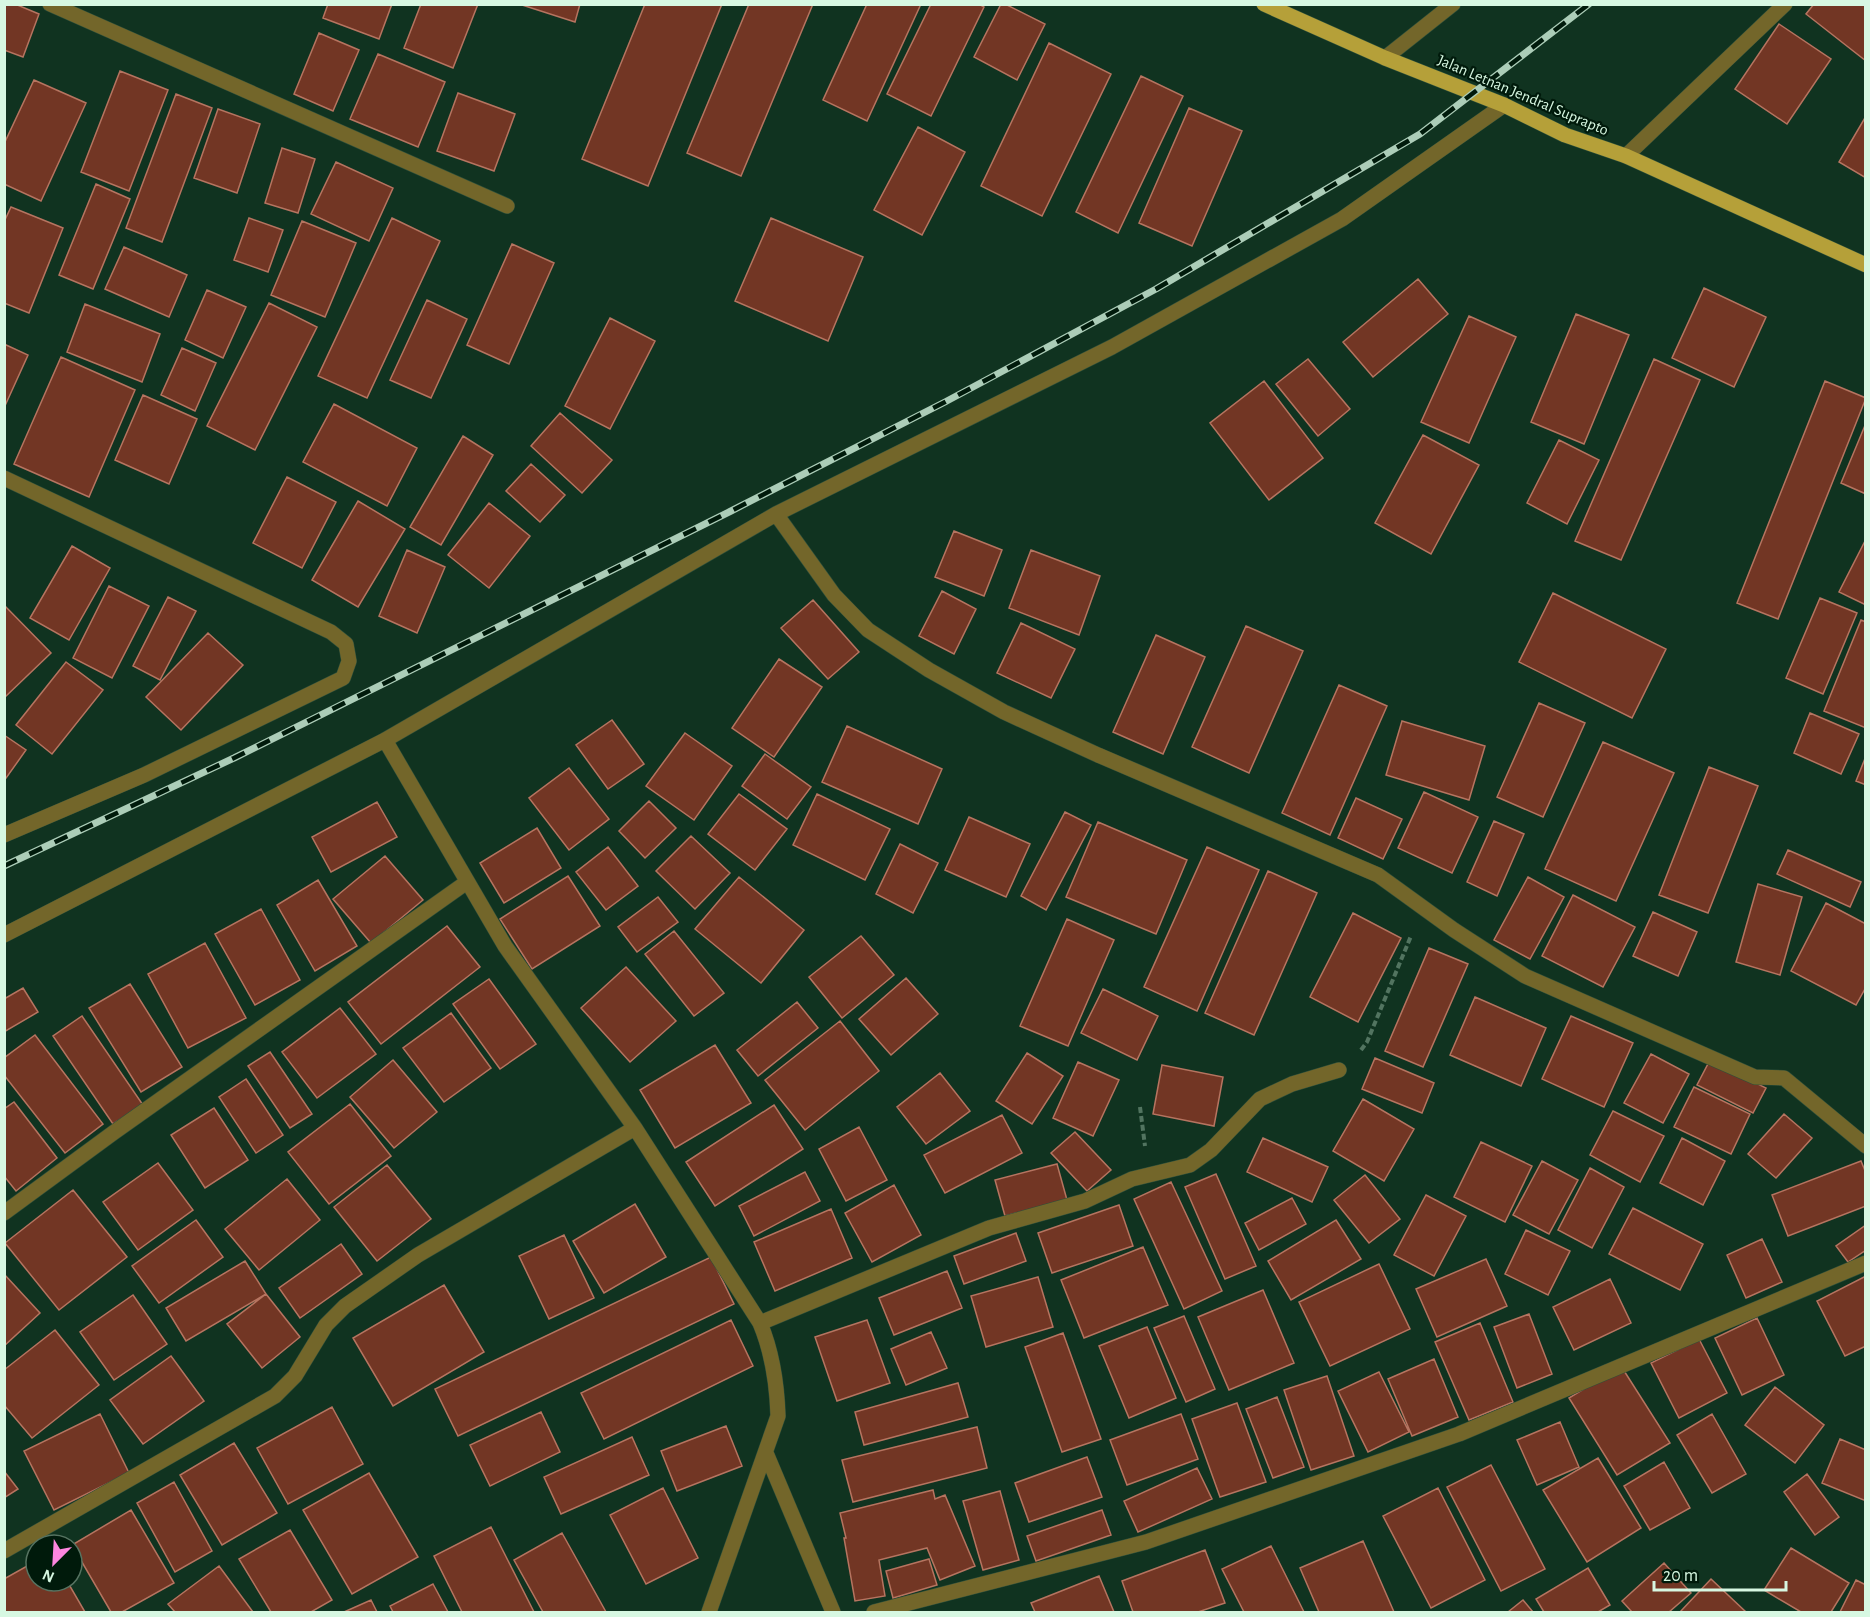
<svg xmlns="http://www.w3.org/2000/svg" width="1870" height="1617" font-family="'Alegreya Sans',sans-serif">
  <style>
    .building { fill: #723624; stroke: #b67460; stroke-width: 1.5 }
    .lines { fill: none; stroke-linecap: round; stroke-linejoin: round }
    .minor-casing { stroke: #2c4f3b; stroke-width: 16 }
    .major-casing { stroke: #2c4f3b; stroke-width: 16 }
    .path { stroke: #527460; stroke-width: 4; stroke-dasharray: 6 3; stroke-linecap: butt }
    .minor { stroke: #73662a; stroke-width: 15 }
    .major { stroke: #b5a039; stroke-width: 15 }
    .rail-casing { stroke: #accdb8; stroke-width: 7 }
    .rail { stroke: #001a0b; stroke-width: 4.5; stroke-dasharray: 14; stroke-linecap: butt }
    .labels { text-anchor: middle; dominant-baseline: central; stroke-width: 4.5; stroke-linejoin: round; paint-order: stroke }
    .street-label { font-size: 16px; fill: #d7f8e2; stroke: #001a0b }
  </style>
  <rect width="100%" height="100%" fill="#103320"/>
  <path class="building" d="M4,4h11l24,10 -16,43 -19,-7z
    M328,4h64l-13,35 -56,-21z
    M421,4h57l-25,64 -49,-20z
    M519,4h61l-5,18z
    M645,4h77l-74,182 -66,-27z
    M749,4h64l-72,172 -54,-23z
    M867,4h54l-54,117 -44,-21z
    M931,4h48l5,3 -53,109 -44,-22z
    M1001,4h4l40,20 -28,56 -43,-23z
    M1814,4h49l3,3v54l-60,-47z
    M1779,24l52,35 -44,65 -52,-35z
    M319,33l40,17 -26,61 -39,-17z
    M1049,43l62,31 -69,142 -61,-30z
    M378,54l67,28 -27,65 -68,-28z
    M120,71l48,19 -39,101 -48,-19z
    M1141,76l42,20 -65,137 -42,-21z
    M34,80l52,23 -45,98 -37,-17v-40z
    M458,93l57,21 -21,57 -57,-20z
    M176,94l36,14 -50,134 -36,-14z
    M1189,108l53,23 -50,115 -53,-23z
    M218,109l42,15 -23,69 -43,-15z
    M1866,116v62l-27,-16z
    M918,127l47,25 -43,83 -48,-25z
    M282,148l33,11 -17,54 -33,-10z
    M336,162l57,26 -24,53 -58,-27z
    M96,184l34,15 -37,90 -34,-14z
    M11,207l52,21 -34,85 -25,-10v-81z
    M249,218l34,12 -15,42 -34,-12z
    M392,218l48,23 -73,157 -49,-22z
    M771,218l92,39 -35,84 -93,-40z
    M302,221l54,22 -31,74 -54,-22z
    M512,244l42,19 -45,101 -42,-19z
    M124,247l63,28 -18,42 -64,-28z
    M1418,279l30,35 -75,63 -30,-35z
    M1704,288l62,29 -32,70 -62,-29z
    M207,290l39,17 -23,51 -38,-18z
    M427,300l40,19 -36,79 -41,-18z
    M269,303l48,24 -62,123 -48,-24z
    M85,304l75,30 -18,48 -75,-30z
    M1576,314l53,21 -45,109 -53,-22z
    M1469,316l47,21 -47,106 -48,-21z
    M610,318l45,23 -45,88 -45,-23z
    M4,344l24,11 -24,53z
    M182,348l34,15 -21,48 -34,-16z
    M61,357l74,33 -46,107 -75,-33z
    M1308,359l42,50 -32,27 -42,-52z
    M1654,359l46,21 -79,180 -46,-19z
    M1264,381l59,77 -54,42 -59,-77z
    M1825,381l41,17 -88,221 -41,-16z
    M143,395l54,24 -28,65 -54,-24z
    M334,404l83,44 -30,58 -84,-44z
    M560,413l52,47 -30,33 -51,-47z
    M1866,423v71l-25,-11z
    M1423,435l56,30 -48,89 -56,-31z
    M463,436l30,19 -52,90 -31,-18z
    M1559,440l40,20 -32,64 -40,-21z
    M531,464l34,31 -25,27 -34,-31z
    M287,477l49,25 -34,66 -49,-25z
    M358,501l47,28 -47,78 -46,-27z
    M489,503l41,33 -41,52 -41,-33z
    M954,531l48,19 -18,46 -49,-19z
    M1866,539v66l-27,-13z
    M72,546l38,22 -41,72 -39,-22z
    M407,550l38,17 -28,66 -38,-17z
    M1031,550l69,26 -21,59 -70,-27z
    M109,586l40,20 -37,72 -39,-20z
    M942,591l34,18 -22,45 -35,-18z
    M1553,593l113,56 -34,69 -113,-56z
    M168,597l28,14 -36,69 -27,-14z
    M1820,598l37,15 -34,81 -37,-16z
    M813,600l46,52 -31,27 -47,-51z
    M4,605l47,48 -47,45z
    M1861,620l5,2v106l-42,-17z
    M1021,623l54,26 -24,49 -54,-25z
    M1246,626l57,25 -54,122 -57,-26z
    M208,633l35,32 -62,65 -35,-33z
    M1156,635l49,22 -42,97 -50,-22z
    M779,659l43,28 -48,70 -42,-29z
    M66,662l37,28 -51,64 -36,-29z
    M1339,685l48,21 -57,129 -48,-22z
    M1539,703l46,20 -42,94 -46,-20z
    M1810,713l49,21 -18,40 -47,-21z
    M612,720l32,44 -36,25 -32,-44z
    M1402,721l83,25 -16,54 -83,-25z
    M847,726l95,43 -24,55 -96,-42z
    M685,733l47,33 -38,54 -48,-34z
    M4,735l22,15 -22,31z
    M1603,742l71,31 -58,128 -71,-32z
    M765,754l46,33 -24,32 -45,-33z
    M1866,756v29l-10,-4z
    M1709,767l49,19 -50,127 -49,-18z
    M569,768l40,51 -40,31 -40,-52z
    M1424,792l54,25 -26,56 -54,-25z
    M739,794l48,35 -32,41 -47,-36z
    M817,794l73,35 -25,51 -72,-35z
    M1356,798l46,21 -19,40 -45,-21z
    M649,801l27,27 -31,30 -26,-27z
    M377,802l20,35 -66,35 -19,-35z
    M1065,812l26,13 -45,85 -25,-14z
    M969,817l61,27 -24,53 -61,-27z
    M1494,821l30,13 -27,62 -30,-14z
    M1098,822l89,38 -31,74 -90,-37z
    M537,828l24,40 -57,35 -24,-40z
    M691,836l39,37 -35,36 -39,-38z
    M900,844l38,19 -25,50 -37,-19z
    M608,847l30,39 -32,24 -30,-38z
    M1207,847l52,23 -62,141 -53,-24z
    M1788,850l73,32 -11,25 -73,-33z
    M385,856l38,44 -52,43 -38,-44z
    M1268,871l49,22 -63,142 -49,-22z
    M568,876l32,50 -68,43 -32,-50z
    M739,877l65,53 -43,53 -66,-54z
    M1528,877l36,20 -34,62 -36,-19z
    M318,880l39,66 -42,25 -38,-66z
    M1758,884l44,13 -22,78 -44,-13z
    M1573,895l62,32 -32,60 -61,-31z
    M658,897l20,25 -41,30 -19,-25z
    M1826,903l40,21v63l-10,18 -65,-34z
    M261,909l39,71 -45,25 -40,-71z
    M1653,912l44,20 -19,44 -45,-20z
    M1353,913l48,25 -43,84 -48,-25z
    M1067,919l47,21 -46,106 -48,-20z
    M447,926l33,41 -99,77 -33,-42z
    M674,931l50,62 -30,23 -49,-62z
    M861,936l33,39 -52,43 -33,-41z
    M205,943l41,75 -58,30 -40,-74z
    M1429,948l39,16 -45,103 -38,-16z
    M626,967l50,54 -46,41 -49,-54z
    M906,978l32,36 -47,41 -32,-36z
    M489,979l47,65 -36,25 -47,-65z
    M130,984l52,83 -41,25 -52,-84z
    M23,988l15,24 -34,20v-33z
    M1103,989l55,27 -21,44 -56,-27z
    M1475,997l71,31 -25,58 -71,-31z
    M797,1002l21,26 -60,48 -21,-26z
    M340,1008l36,46 -59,44 -35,-46z
    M451,1013l40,55 -47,34 -41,-54z
    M82,1016l61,89 -30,19 -60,-88z
    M1571,1016l62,27 -29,64 -62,-28z
    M840,1021l39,50 -74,59 -40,-50z
    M35,1035l68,89 -38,29 -61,-78v-17z
    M715,1045l36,58 -76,45 -35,-58z
    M270,1052l42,62 -22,14 -42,-62z
    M1027,1053l36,23 -31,48 -36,-23z
    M1651,1054l38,20 -26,49 -39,-20z
    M1375,1058l59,25 -12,30 -60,-24z
    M393,1060l44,52 -43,36 -44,-51z
    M1710,1060l56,28 -13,25 -56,-28z
    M1078,1062l41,18 -26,56 -40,-18z
    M1162,1065l61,12 -9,49 -61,-12z
    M940,1073l30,38 -44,33 -29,-37z
    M246,1079l37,56 -27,18 -37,-56z
    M1694,1087l56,27 -19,40 -57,-27z
    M1363,1099l51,30 -30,52 -51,-30z
    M14,1102l43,56 -41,33 -12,-15v-67z
    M350,1104l41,52 -62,48 -41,-52z
    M774,1105l29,44 -88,57 -29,-44z
    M214,1108l34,52 -43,28 -34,-53z
    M1613,1111l51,25 -24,46 -50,-27z
    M1784,1114l28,24 -36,40 -28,-24z
    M1002,1115l20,38 -77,40 -21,-38z
    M859,1127l28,53 -41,21 -27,-52z
    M1075,1132l36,38 -24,21 -36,-38z
    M1263,1138l65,29 -16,35 -65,-30z
    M1682,1138l43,23 -22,44 -43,-22z
    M1481,1142l51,24 -27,56 -51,-25z
    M1542,1161l36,19 -29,54 -36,-19z
    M1861,1161l5,12v33l-78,30 -16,-41z
    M158,1163l35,47 -55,40 -35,-48z
    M1057,1164l10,36 -62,16 -10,-36z
    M387,1165l44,54 -54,42 -43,-54z
    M1590,1168l34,19 -32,61 -34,-18z
    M805,1172l15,29 -66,35 -15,-30z
    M1216,1174l40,92 -31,13 -40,-92z
    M1365,1175l35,44 -31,24 -35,-43z
    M287,1179l33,41 -61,50 -34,-41z
    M1171,1182l51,109 -38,18 -50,-110z
    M894,1185l27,50 -49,27 -27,-49z
    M73,1190l54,67 -68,53 -54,-67z
    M1426,1195l40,21 -32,60 -40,-21z
    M1292,1198l14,26 -47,26 -14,-27z
    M635,1204l31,53 -62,36 -31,-52z
    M1119,1205l14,41 -81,27 -14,-40z
    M1633,1208l70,36 -23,46 -71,-36z
    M831,1209l21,49 -77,33 -21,-49z
    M196,1220l27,37 -64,46 -27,-37z
    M1336,1220l25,39 -70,41 -23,-39z
    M1866,1225v25l-18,12 -12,-16z
    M1526,1230l44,21 -22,44 -43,-21z
    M1016,1233l10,28 -62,23 -10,-28z
    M564,1235l30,63 -45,21 -30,-63z
    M1762,1239l20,43 -36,16 -19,-43z
    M341,1244l21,30 -62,44 -21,-30z
    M1143,1247l25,58 -84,33 -23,-58z
    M711,1257l23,47 -276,132 -23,-47z
    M1486,1259l21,47 -70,31 -21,-48z
    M245,1261l21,33 -80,47 -20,-33z
    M1379,1264l31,65 -80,37 -31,-64z
    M947,1271l15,37 -68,27 -15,-37z
    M4,1274l36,39 -36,33z
    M1866,1276v70l-21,10 -28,-55z
    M1038,1277l15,50 -67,20 -15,-51z
    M1610,1279l21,44 -57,27 -21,-43z
    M444,1285l40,67 -91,54 -40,-68z
    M1263,1290l31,73 -65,27 -31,-73z
    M266,1294l34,43 -38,31 -35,-44z
    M133,1295l34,49 -53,36 -34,-48z
    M1529,1314l23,60 -35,14 -23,-61z
    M1184,1316l31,73 -29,13 -32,-74z
    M1757,1318l27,57 -42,20 -27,-57z
    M731,1320l22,46 -149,73 -23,-46z
    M867,1320l23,63 -53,18 -22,-64z
    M1480,1323l33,79 -44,18 -34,-78z
    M1147,1327l29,71 -47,20 -30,-72z
    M55,1330l44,55 -67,53 -28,-33v-35z
    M931,1332l16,36 -41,17 -15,-36z
    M1063,1333l38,106 -39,13 -37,-105z
    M1699,1339l28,54 -48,25 -28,-55z
    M171,1356l33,45 -61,43 -33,-44z
    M1434,1359l24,58 -46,19 -24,-57z
    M1621,1366l49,77 -53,32 -48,-77z
    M1379,1372l30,60 -41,20 -30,-61z
    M1327,1376l27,80 -43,14 -27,-80z
    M958,1383l10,34 -104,28 -9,-33z
    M1775,1387l49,38 -29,38 -50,-38z
    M1277,1397l27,70 -31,11 -27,-69z
    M1237,1403l29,79 -46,15 -28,-78z
    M332,1407l31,57 -75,40 -31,-56z
    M541,1412l19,40 -70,34 -20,-41z
    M100,1414l29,59 -75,37 -30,-59z
    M1181,1414l17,45 -71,26 -17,-45z
    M1712,1414l34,60 -34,19 -35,-58z
    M1560,1422l19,45 -42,18 -20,-45z
    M726,1426l16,40 -65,25 -16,-40z
    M977,1427l10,41 -134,34 -11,-42z
    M632,1437l17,38 -88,39 -17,-37z
    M1840,1439l26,11v51l-44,-18z
    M234,1443l43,70 -55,32 -42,-70z
    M1087,1457l15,40 -73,25 -14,-39z
    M1598,1458l43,70 -54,34 -44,-72z
    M1664,1462l26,46 -40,22 -26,-44z
    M1491,1465l54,104 -44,22 -54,-104z
    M1197,1468l15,31 -74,33 -14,-31z
    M4,1471l14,18 -14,9z
    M369,1473l49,84 -66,37 -49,-84z
    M1807,1474l32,43 -24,18 -31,-43z
    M174,1482l38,69 -37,21 -38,-69z
    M663,1488l35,70 -52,26 -36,-69z
    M1438,1488l47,92 -54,28 -48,-92z
    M933,1490l2,9 10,-4 30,71 -35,14 -13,-32 -48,12 6,36 -30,5 -11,-63h2l-6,-25z
    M1000,1491l19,69 -36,10 -20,-69z
    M131,1510l43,73 -52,29h-11l-39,-67z
    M1102,1510l9,25 -75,26 -9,-25z
    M491,1527l43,85h-72l-28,-56z
    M290,1530l42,70 -21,12h-40l-32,-53z
    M562,1533l44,79h-63l-29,-52z
    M1363,1541l31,71h-75l-19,-44z
    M1271,1546l33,66h-60l-22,-43z
    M1791,1548l58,35 -18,29h-30l-37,-22z
    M1205,1550l20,53 -27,9h-65l-11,-31z
    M929,1559l8,26 -44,13 -7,-27z
    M36,1561v20h31l18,31h-81v-33z
    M1664,1563l27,30 -22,19h-37l-10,-11z
    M219,1566l34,46h-78l-7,-8z
    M1588,1568l22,37 -12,7h-54l-8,-13z
    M1099,1576l15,36h-79l-4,-9z
    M1711,1579l35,33h-66z
    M1856,1580l10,5v27h-26z
    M433,1584l15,28h-55l-3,-6z
    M371,1600l6,12h-33z
    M1523,1600l10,12h-25z"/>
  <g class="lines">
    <g class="minor-casing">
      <path id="minor" d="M50,4l457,202
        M1385,58l68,-54
        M1626,156l159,-152
        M4,478l327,154 15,12 3,17 -6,17 -199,97 -140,60
        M776,514l58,81 34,35 61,40 75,42 94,43 280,120 76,55 71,46 230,101 29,1 82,68
        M385,740l120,206 130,182 125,195c13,31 17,61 18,93l-69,196
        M4,935l381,-195 391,-226 336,-167 230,-128 162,-114
        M4,1213l109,-80 354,-251
        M760,1323l229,-95 96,-27 47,-22 58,-14 21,-15 49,-51 32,-15 47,-14
        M766,1453l67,159
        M4,1551l271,-155 20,-20 31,-51 19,-19 73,-51 217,-127
        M874,1612l272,-70 313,-108 407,-171"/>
    </g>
    <g class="major-casing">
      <path id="major" d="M1264,4l121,54 119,47 61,30 61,21 240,109"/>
    </g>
    <path class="path" d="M1361,1050l6,-8 44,-106
      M1140,1107l5,39"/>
    <use href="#minor" class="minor"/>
    <use href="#major" class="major"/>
    <g class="rail-casing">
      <path id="rail" d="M4,866l230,-108 497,-247 214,-109 211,-113 264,-155 169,-130"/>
    </g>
    <use href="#rail" class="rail"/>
  </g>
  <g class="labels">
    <g class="street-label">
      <text transform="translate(1523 95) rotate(23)">Jalan Letnan Jendral Suprapto</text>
    </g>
  </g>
  <rect width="1870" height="1617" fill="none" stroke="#d7f8e2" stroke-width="12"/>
  <g transform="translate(54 1563) rotate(204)"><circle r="28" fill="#001a0b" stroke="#567361" stroke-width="1.5"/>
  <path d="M0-4.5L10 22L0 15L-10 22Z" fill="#fe86e0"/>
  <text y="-9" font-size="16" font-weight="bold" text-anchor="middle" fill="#d7f8e2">N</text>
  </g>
  <path d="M1654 1581v9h132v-9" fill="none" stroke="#d7f8e2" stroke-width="3"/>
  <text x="1663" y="1581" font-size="18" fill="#d7f8e2" stroke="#001a0b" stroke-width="4.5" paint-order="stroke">20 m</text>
</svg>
